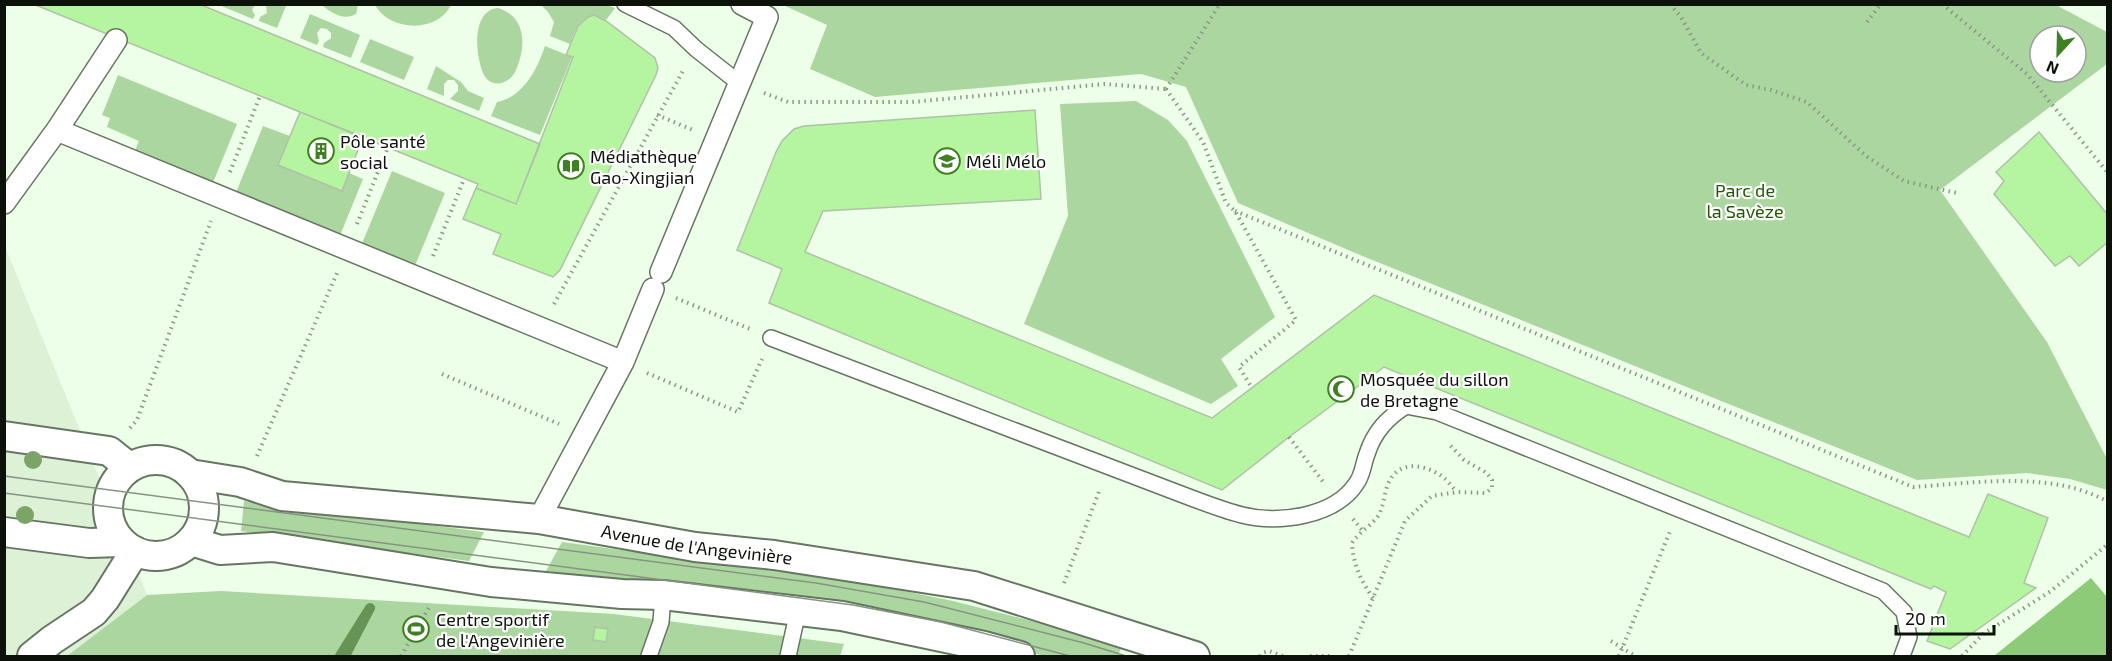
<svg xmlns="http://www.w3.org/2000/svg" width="2112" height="661" font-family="'Exo 2',sans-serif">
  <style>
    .built { fill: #dcf1d5 }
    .green { fill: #acd69f; fill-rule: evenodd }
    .forest { fill: #8dcb78 }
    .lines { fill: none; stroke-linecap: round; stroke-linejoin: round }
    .stream { stroke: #669356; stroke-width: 10 }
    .building { fill: #b5f5a0; stroke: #b0c0ab; stroke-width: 1.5 }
    .service-casing { stroke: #677662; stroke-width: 18 }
    .pedestrian-casing { stroke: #677662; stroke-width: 24 }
    .minor-casing { stroke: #677662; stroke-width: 32 }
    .path { stroke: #8b9888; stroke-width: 4; stroke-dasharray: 1.5 4.5; stroke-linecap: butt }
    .service { stroke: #fff; stroke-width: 15 }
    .pedestrian { stroke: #fff; stroke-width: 21 }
    .minor { stroke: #fff; stroke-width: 28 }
    .tram { stroke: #879483; stroke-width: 1.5 }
    .tree { fill: #7ca468 }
    .labels { text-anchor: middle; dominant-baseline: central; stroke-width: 4.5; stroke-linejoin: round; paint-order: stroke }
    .poi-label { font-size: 18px; fill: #0c120a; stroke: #fff; text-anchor: start }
    .park-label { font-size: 18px; fill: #205900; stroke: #fff }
    .street-label { font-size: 18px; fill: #0c120a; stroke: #fff }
  </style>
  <rect width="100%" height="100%" fill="#edffe8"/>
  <path class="built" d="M4,244l143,351 -80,61h-62z"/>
  <path class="green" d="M219,5h36l-3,5 3,5 -2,4z
    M266,5l20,1 -9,22 -18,-7 1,-4 7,-4z
    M322,5h36l-2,9c-12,7 -25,-1 -34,-9z
    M375,5h-1h77c-13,28 -61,27 -76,0z
    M541,5h66l8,3 -9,12 -12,-5c-15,4 -19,15 -24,29l-20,-8 4,-14 -6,-10z
    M783,5h1273l51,27v32l-167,126 107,152 60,117v31l-37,-11 -43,-6 -110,7 -557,-225 -122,-52 -52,-116 -45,-13 -266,23 -65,-28 17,-44zM2040,36h36v36h-36z
    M498,8c29,9 28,39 18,62 -5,13 -24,20 -32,5 -9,-18 -13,-65 14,-67z
    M310,14l50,21 -9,23 -28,-11 1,-4 7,-5v-5l-4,-4 -6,-1 -4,5 2,8 -2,4 -17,-7z
    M370,39l44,18 -10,23 -44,-18z
    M545,46l27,11 -32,78 -49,-19 6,-14c26,-5 40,-32 48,-56z
    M436,66l25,16 7,9 16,7 -5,13 -29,-12 8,-8v-6l-4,-5h-6l-4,4v12l-17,-7z
    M118,75l119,49 -25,61 -78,-32 5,-12 -32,-14 3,-9 -8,-3z
    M1136,101l32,19 19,21 88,176 -54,42 17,27 -27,18 -187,-80 44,-108 -8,-112z
    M263,126l27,10 59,37 14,6 -24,59 -104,-43z
    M392,171l53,22 -31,75 -53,-22z
    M244,501l240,31 -15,29 -228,-30z
    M562,542l302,41 89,18 111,28 57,19 -3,8h-74l-62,-17 -170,-33 -266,-35z
    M221,591l393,23 230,30 -4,12h-773l80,-61z"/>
  <path class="forest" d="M2091,578l16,19v59h-113z"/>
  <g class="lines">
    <path class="stream" d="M340,656l30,-48 -25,48"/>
  </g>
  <path class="building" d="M33,4h166l341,140 -24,60 -40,-16 2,-4z
    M594,15l12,6 49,37 3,10 -2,7 -96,195 -7,7 -60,-23 8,-20 -38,-15 13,-31 40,16 57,-147 -7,-2 12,-29 10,-9z
    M1035,110l6,89 -218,12 -18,41 407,166 162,-123 595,242 19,-43 60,24 -24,65 12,5 -86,61 -23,-8 19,-49 -12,-6 -3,3 -547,-222 -95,70 -67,53 -453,-187 13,-34 -45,-19 39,-98 6,-11 12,-12 10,-3z
    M300,112l63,25 -21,54 -64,-26z
    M2039,132l69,83v27l-29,24 -9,-10 -15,10 -61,-72 10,-13 -8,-9z
    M595,627l13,2 -2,13 -13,-2z"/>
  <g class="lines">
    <g class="service-casing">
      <path id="service" d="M625,4l49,24 22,21 43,34
        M771,338l423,161c16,6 32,12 48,16 36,9 92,2 114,-31 7,-9 7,-20 11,-30 7,-22 20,-36 39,-48l31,6 446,179 21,21 5,25 -7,19
        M649,656l12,-34 2,-27
        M788,656l10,-45"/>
    </g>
    <g class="pedestrian-casing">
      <path id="pedestrian" d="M57,130l566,232
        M4,203l53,-73 59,-90
        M661,272l106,-255 -25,-13
        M539,519l84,-157 30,-73"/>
    </g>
    <g class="minor-casing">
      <g id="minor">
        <path d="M4,436l105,15 20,16"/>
        <circle cx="156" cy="508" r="48"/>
        <path id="s1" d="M190,474l50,8 42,14 257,23 156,28 79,8 200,31 221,70"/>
        <path d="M4,532l85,11 33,-1"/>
        <path d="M191,541l29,9 53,-3 218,35 131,12 41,1 179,21 142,30 36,10"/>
        <path d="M32,656l20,-16 42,-28 11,-13 30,-48"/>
      </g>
    </g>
    <path class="path" d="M1670,4l11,13 20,36 45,32 25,5 36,12 59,54 38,25 53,12
      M1942,4l85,70 81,99
      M1867,22l14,-18
      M1166,89l37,53 23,61 9,8 61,109 -57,47 13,21
      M1166,89l54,-85
      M764,93l24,9h124l193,-18 61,5
      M657,115l36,15
      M230,172l30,-76
      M1235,211l678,276c61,-4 140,-17 195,15
      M357,224l31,-77
      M433,256l31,-77
      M676,298l74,31
      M554,304l130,-235
      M647,373l91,39 24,-53
      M442,374l117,50
      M130,428l7,-8 74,-199
      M1289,437l35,46
      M257,456l80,-183
      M1353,519l9,11
      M1064,583l36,-94
      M1373,598c-12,-17 -20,-34 -21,-55 7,-11 19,-17 26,-27 6,-10 6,-22 10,-32 10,-23 33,-21 52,-9 6,3 11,11 16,16
      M1611,641l24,15
      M401,656l30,-52
      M1260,656l2,-3 7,-2 14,5
      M1310,656h23
      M1349,656l56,-135 27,-25 25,-4 29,1 6,-5v-8l-5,-7 -23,-13 -15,-16
      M1619,656l52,-127
      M1962,656l21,-22 68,-43 57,-47"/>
    <use href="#service" class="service"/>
    <use href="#pedestrian" class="pedestrian"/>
    <use href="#minor" class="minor"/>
    <path class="tram" d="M4,476l812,107 108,19 160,41 42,13
      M4,493l849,112 88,17 129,34"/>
  </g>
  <g class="tree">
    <circle cx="33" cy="460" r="9"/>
    <circle cx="25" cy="515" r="9"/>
  </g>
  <defs>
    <g id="building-ring" transform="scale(1.35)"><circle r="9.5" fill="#fff" stroke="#3e8022" stroke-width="1.5"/><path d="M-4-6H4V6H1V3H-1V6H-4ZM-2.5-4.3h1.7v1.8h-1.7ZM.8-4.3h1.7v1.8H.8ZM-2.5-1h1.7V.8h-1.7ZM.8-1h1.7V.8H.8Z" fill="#3e8022"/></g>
    <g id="school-ring" transform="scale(1.35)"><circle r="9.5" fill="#fff" stroke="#3e8022" stroke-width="1.5"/><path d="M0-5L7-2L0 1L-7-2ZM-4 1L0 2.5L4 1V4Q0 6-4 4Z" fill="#3e8022"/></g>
    <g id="library-ring" transform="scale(1.35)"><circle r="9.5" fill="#fff" stroke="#3e8022" stroke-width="1.5"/><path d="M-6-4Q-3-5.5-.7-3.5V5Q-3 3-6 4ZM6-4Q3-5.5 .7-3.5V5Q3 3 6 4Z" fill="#3e8022"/></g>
    <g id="mosque-ring" transform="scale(1.35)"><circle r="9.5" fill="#fff" stroke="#3e8022" stroke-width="1.5"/><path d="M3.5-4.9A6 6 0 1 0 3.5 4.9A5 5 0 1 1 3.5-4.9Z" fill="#3e8022"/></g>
    <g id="stadium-ring" transform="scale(1.35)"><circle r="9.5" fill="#fff" stroke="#3e8022" stroke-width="1.5"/><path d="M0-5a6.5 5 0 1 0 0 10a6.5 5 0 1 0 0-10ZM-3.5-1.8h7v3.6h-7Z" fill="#3e8022"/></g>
  </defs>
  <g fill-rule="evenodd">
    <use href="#building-ring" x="321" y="151"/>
    <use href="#school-ring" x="947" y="161"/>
    <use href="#library-ring" x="571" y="166"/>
    <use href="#mosque-ring" x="1341" y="389"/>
    <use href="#stadium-ring" x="416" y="629"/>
  </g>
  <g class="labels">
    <g class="poi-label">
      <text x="340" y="141">Pôle santé<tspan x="340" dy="21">social</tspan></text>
      <text x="590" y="156">Médiathèque<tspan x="590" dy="21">Gao-Xingjian</tspan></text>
      <text x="966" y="161">Méli Mélo</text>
      <text x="1360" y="379">Mosquée du sillon<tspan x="1360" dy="21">de Bretagne</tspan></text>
      <text x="436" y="619">Centre sportif<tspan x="436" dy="21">de l'Angevinière</tspan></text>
    </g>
    <g class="park-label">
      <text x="1745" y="190">Parc de<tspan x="1745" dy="21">la Savèze</tspan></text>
    </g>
    <g class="street-label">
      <text stroke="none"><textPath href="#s1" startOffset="513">Avenue de l'Angevinière</textPath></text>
    </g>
  </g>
  <rect width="2112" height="661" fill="none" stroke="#0c120a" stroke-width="12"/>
  <g transform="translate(2058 54) rotate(202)"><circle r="28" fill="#ffffff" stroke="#9ea09d" stroke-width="1.5"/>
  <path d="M0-4.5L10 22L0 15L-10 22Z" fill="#3e8022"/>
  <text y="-9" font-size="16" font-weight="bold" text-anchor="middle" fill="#0c120a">N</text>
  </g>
  <path d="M1896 625v9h98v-9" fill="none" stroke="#0c120a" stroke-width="3"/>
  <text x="1905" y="625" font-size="18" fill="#0c120a" stroke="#ffffff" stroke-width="4.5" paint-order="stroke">20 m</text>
</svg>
